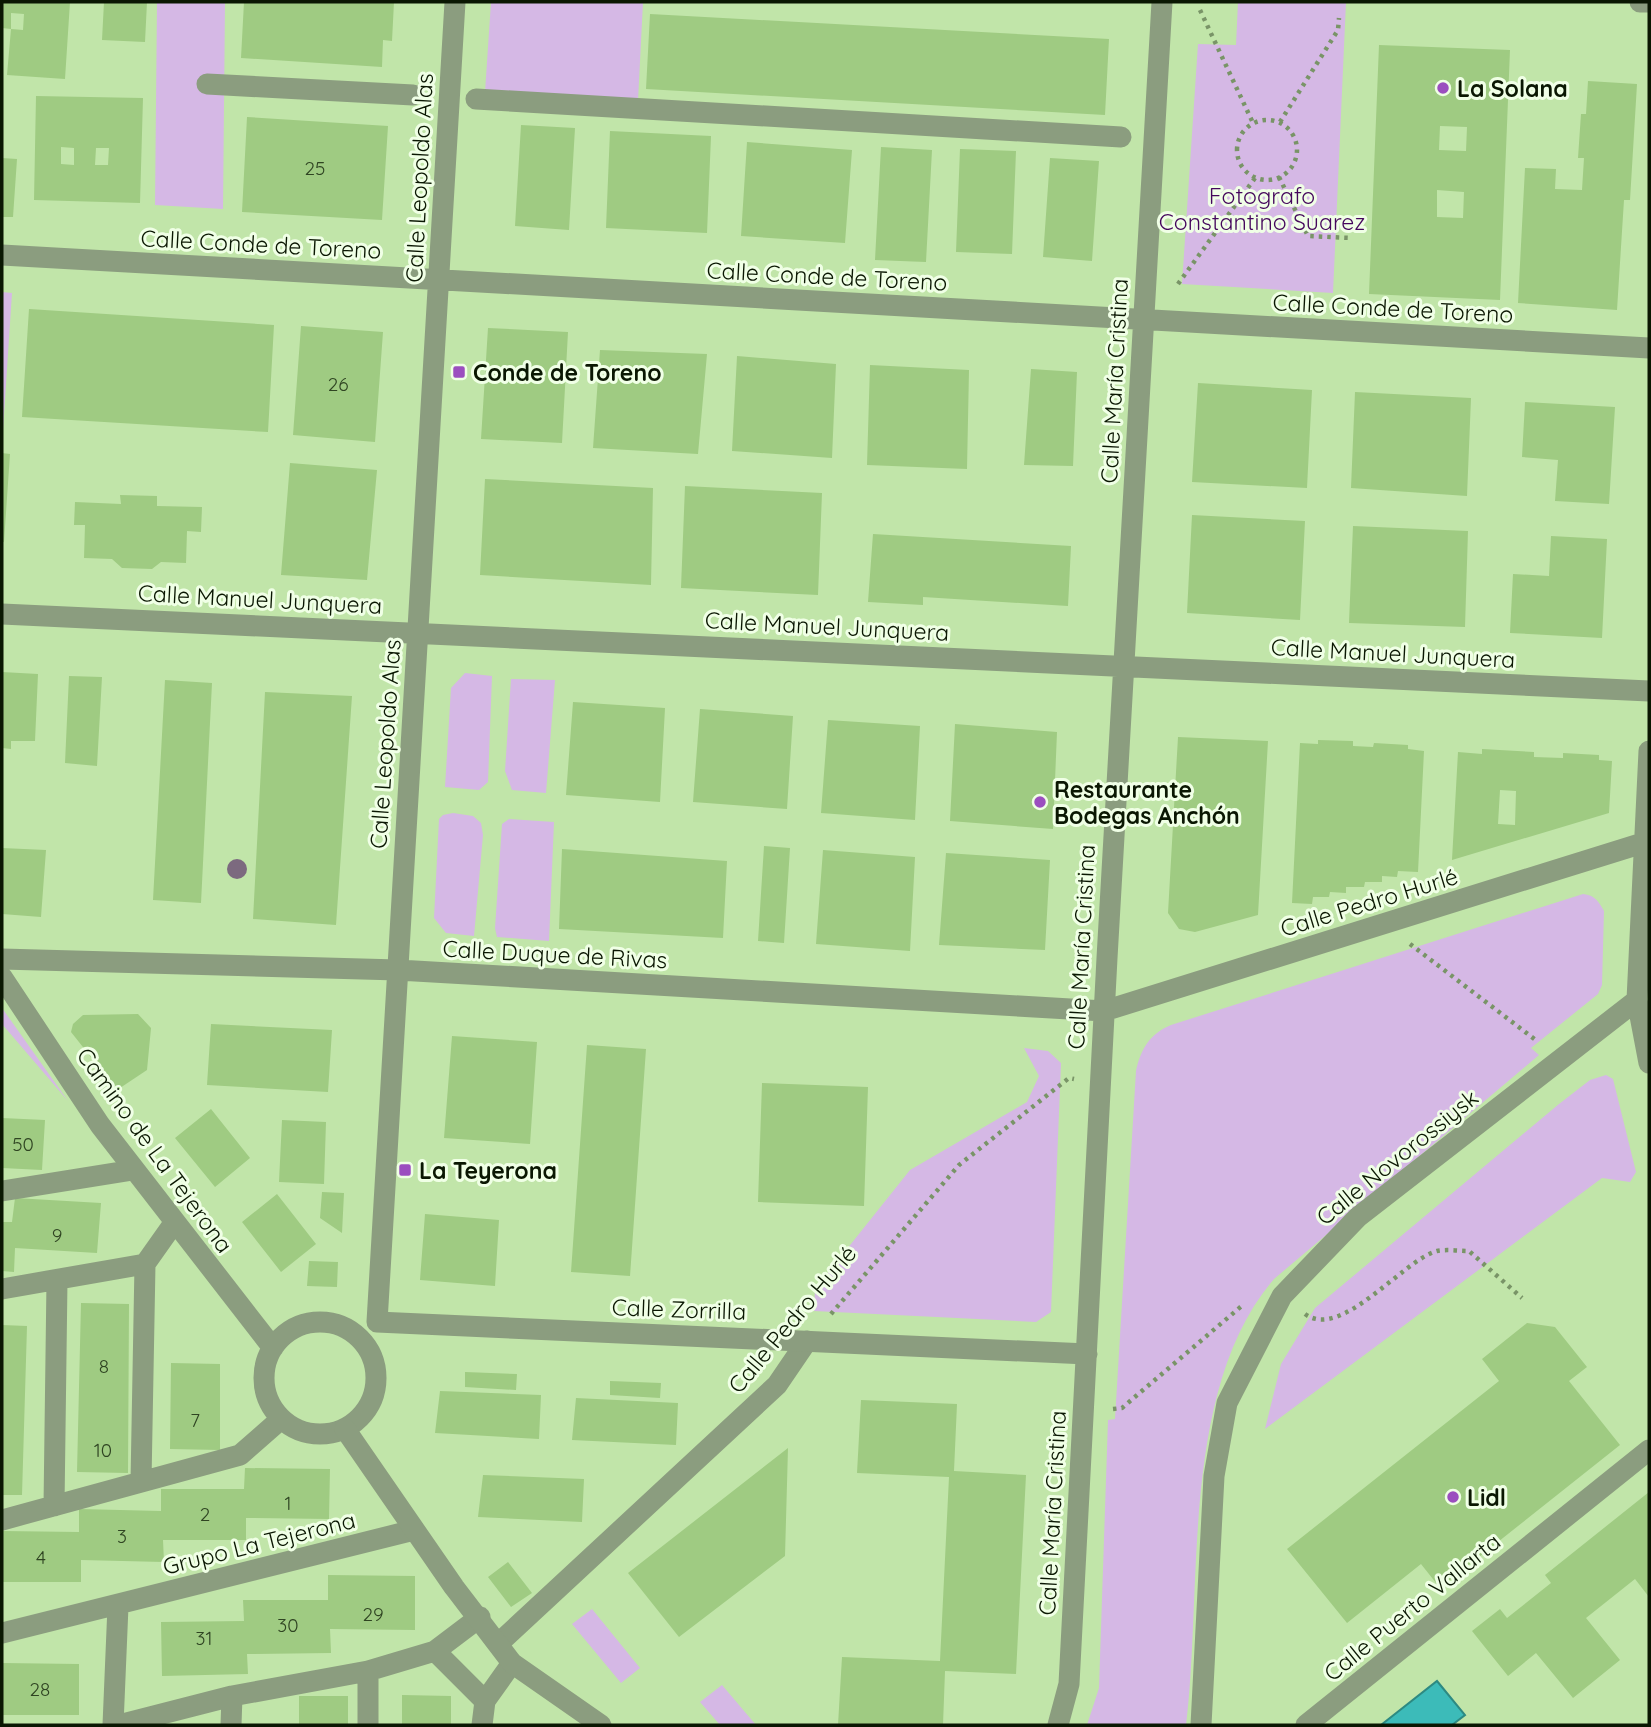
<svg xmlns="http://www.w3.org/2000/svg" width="1651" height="1727" font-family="Quicksand,sans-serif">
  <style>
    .green { fill: #d5b8e5 }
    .water { fill: #3cbbb9; stroke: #2d8a82; stroke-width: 2 }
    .building { fill: #9fcb82; fill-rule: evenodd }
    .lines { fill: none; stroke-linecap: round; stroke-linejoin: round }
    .path { stroke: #799467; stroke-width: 4.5; stroke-dasharray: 3.5 5; stroke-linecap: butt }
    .pedestrian { stroke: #8b9d7f; stroke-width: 21 }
    .minor { stroke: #8b9d7f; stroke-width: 21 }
    .tertiary { stroke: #8b9d7f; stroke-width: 21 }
    .tree { fill: #7c6a7f }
    .poi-dot { fill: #9b4ebf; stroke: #f0ffe6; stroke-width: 2.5 }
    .labels { text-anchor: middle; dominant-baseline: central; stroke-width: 6; stroke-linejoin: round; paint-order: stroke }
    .number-label { font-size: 19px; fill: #2f4422 }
    .poi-label { font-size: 23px; font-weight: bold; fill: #0a1702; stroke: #f0ffe6; text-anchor: start }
    .street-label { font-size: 23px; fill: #0a1702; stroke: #f0ffe6 }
    .park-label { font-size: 23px; fill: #44065c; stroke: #f0ffe6 }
  </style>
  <rect width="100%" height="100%" fill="#c1e5a9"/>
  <path class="green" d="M157,2h68l-2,207 -68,-4z
    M491,2h152l-5,99 -153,-9z
    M1238,2h108l-13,291 -151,-9 16,-240 38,1z
    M2,292l10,1 -9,137h-1z
    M465,673l27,3 -4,106 -9,8 -34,-3 6,-99z
    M511,679l44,1 -9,113 -34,-3 -7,-19z
    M453,813l20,3 8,7 2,12 -9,101 -28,-3 -12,-15 5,-99 4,-4z
    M509,819l45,3 -5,119 -52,-4 -2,-9 7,-104z
    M1583,894c12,1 16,8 21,17l-2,74 -4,9 -67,54 8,7 -265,224c-95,111 -71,310 -88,446h-99l12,-37 9,-268 7,-1 21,-348c5,-23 14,-37 35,-46z
    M2,1008l66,93 -66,-77z
    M1024,1048l24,3 13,12 -10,249 -15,10 -222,-11 1,-22 95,-119 117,-68 12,-26z
    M1606,1075l7,4 23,93 -6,10 -28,-4 -337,251 16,-65 34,-56 244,-204 31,-24z
    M592,1609l48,59 -19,15 -49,-59z
    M722,1685l34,40h-36l-20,-23z"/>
  <path class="water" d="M1437,1681l28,34 -13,10h-71z"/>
  <path class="building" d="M70,2l-5,77 -58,-4 4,-46 12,1 1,-16 -13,-1v16l-9,-1v-25z
    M104,2h43l-2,40 -43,-2z
    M244,2h150l-2,39 -9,-1 -1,27 -141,-9z
    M650,14l459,25 -4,76 -459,-26z
    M1379,45l131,5 -10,250 -131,-6zM1440,126l27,1 -1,24 -27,-1zM1437,190l27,2 -1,26 -26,-1z
    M1588,81l49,3 -7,116h-6l-7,110 -99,-7 7,-135 31,1 -1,20 27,1 2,-32h-6l3,-44h5z
    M36,96l107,2 -3,105 -106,-3zM61,147l13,1v17l-13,-1zM96,148h13l-1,17h-13z
    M247,117l141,9 -6,94 -140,-8z
    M521,125l54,3 -6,102 -54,-4z
    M610,131l101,5 -4,97 -101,-5z
    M747,142l105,8 -7,93 -104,-7z
    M881,147l51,3 -6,112 -51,-2z
    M960,149l56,2 -4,103 -56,-2z
    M2,158l15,1 -4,58h-11z
    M1050,158l49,3 -7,100 -49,-4z
    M29,309l245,16 -6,107 -246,-15z
    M301,326l82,6 -8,110 -82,-7z
    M488,328l80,4 -6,111 -81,-4z
    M600,350l107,4 -9,100 -105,-6z
    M737,356l99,8 -4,94 -100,-7z
    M870,365l99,5 -2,99 -100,-4z
    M1031,369l46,3 -4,94 -49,-1z
    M1198,383l114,7 -5,98 -115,-6z
    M1355,392l116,6 -4,98 -116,-8z
    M1525,402l90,5 -6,97 -54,-3 3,-41 -36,-3z
    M2,453l8,1 -6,88h-2z
    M290,463l87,7 -10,110 -86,-5z
    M485,479l168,9 -2,97 -171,-10z
    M685,486l137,7 -4,102 -137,-7z
    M120,495l37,1v10l45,1 -1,25 -14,-1 -1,32 -25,-1 -9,7 -30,-1 -10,-9 -28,-1 1,-33h-11l1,-23 46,2z
    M1192,515l113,6 -5,99 -113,-7z
    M1353,526l115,5 -3,96 -116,-4z
    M873,534l198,12 -3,60 -145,-9v8l-55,-3z
    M1551,536l56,3 -5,99 -92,-5 3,-59 36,2z
    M2,672l36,2 -3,67h-24v8l-9,-1z
    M69,676l33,1 -5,89 -32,-3z
    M165,680l47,3 -11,220 -48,-3z
    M265,692l87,4 -16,229 -83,-6z
    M573,702l92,6 -5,94 -94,-7z
    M700,709l93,7 -6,93 -94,-7z
    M828,720l92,6 -5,94 -94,-7z
    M955,724l102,8 -4,97 -103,-8z
    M1178,737l90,4 -10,174 -63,17 -16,-3 -11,-16z
    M1318,740l35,1v5l20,1 1,-4 34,2v4l16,2 -6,121 -20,-1 -1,6 -15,-1v6h-17l-1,5h-18v6l-16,-1 -1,5h-16l-1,7 -20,-1 8,-160 18,1z
    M1482,749l52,3v5l29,1v-5l36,2v5l13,1 -3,52 -157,47 6,-108 24,2zM1500,790l16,1 -1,34 -17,-1z
    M764,846l26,2 -6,95 -26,-2z
    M2,848l44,2 -5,67 -39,-3z
    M562,849l165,12 -4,77 -164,-9z
    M823,850l92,7 -5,94 -94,-7z
    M946,853l104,7 -5,90 -106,-5z
    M138,1014l13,14 -4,42 -30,20 -46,-58 2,-8 10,-9z
    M211,1024l121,6 -4,62 -121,-7z
    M452,1036l85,6 -7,102 -86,-6z
    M587,1045l59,4 -16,227 -59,-4z
    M762,1083l106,4 -4,119 -106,-4z
    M211,1109l39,49 -35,29 -40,-49z
    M2,1118l43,2 -3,50 -40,-2z
    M282,1120l44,2 -2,62 -45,-2z
    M322,1192l22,1 -2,40 -22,-15z
    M277,1194l39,50 -35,28 -39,-50z
    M15,1198l86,5 -4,50 -82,-5 -1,24 -12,-1v-49h10z
    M425,1214l74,6 -4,66 -75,-6z
    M309,1261l29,1 -1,25 -30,-1z
    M81,1303l48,1 -1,169 -51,-1z
    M1527,1323l28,4 32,40 -18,14 51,64 -180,143 -19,-24 -74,59 -60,-74 212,-168 -17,-22z
    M2,1325l25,1 -5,169h-20z
    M171,1363l49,1v86l-50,-1z
    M465,1372l52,2 -1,16 -51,-3z
    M610,1381l51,2 -1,15 -50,-3z
    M440,1391l101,4 -2,44 -104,-6z
    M576,1398l102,5 -2,42 -104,-5z
    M861,1400l96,4 -3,67 72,4 -10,199 -71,-3 -2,54h-105l4,-68 98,4 9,-184 -92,-4z
    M788,1448l-3,108 -106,81 -51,-64z
    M245,1468l85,1 -1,50 -83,-1v22h-83l1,22 -83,-2v22h-79v-51l77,1v-23l82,2v-22h83z
    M483,1475l101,4 -2,43 -104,-5z
    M1649,1492v105l-14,-18 -49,39 34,42 -47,38 -37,-45 -28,23 -36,-45 28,-22 7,9 44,-35 -6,-8z
    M508,1562l24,31 -21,14 -23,-30z
    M328,1575l87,1v54l-85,-1 1,24 -84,1 1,20 -86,2 -1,-54 83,-1 -1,-21h85z
    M2,1663l77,1v51h-77z
    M402,1695l49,1v29h-49z
    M299,1696h49v29h-49z"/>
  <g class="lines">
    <path class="path" d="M1200,10l53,113
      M1237 150a30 30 0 1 1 60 0a30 30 0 1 1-60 0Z
      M1280,122l58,-92 1,-12
      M1279,177l29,59 44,2
      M1178,284l77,-106
      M1410,944l127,97
      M831,1314l128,-149 110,-87 5,1
      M1305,1314c36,27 98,-54 132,-63 9,-2 22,0 32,0l53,47
      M1113,1409l9,-1 122,-104"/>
    <path class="pedestrian" d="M207,84l206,11
      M476,99l645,38
      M499,1643l278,-258 30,-44
      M1306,1725l343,-275"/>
    <path class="minor" d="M2,255l1647,93
      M2,614l1647,77
      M1649,751l-12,249 12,63
      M2,959l396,11 706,41 545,-170
      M2,977l98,148 173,223
      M2,1191l131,-21
      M2,1289l143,-25
      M377,1322l78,-1320
      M377,1322l710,32
      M264 1378a56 56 0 1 1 112 0a56 56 0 1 1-112 0Z
      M141,1482l4,-218 29,-41
      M54,1506l3,-226
      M2,1520l238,-65 41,-36
      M2,1633l412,-103
      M435,1651l50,50
      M113,1725l5,-119
      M119,1725l113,-29 136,-25 67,-20 45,-34
      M231,1725l1,-29
      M368,1725v-54
      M482,1725l3,-24 27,-38
      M1058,1725l11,-41 38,-726 55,-956
      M1201,1725l13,-249 13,-73 55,-107 76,-79 279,-217"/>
    <path class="tertiary" d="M1640,2h9
      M345,1429l109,158 58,76 89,62"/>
  </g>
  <circle class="tree" cx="237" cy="869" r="10"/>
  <g class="poi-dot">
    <circle cx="1443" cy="88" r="7"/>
    <rect x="452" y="365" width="14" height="14" rx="3.5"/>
    <circle cx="1040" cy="802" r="7"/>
    <rect x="398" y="1163" width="14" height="14" rx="3.5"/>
    <circle cx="1453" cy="1497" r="7"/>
  </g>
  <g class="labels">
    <g class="number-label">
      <text x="315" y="168">25</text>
      <text x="338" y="384">26</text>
      <text x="23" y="1144">50</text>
      <text x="57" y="1235">9</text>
      <text x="104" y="1366">8</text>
      <text x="195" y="1420">7</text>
      <text x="103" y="1450">10</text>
      <text x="288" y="1503">1</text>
      <text x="205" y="1514">2</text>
      <text x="122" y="1536">3</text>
      <text x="41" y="1557">4</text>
      <text x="373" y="1614">29</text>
      <text x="288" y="1625">30</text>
      <text x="204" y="1638">31</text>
      <text x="40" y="1689">28</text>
    </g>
    <g class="poi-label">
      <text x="1457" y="88">La Solana</text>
      <text x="473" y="372">Conde de Toreno</text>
      <text x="1054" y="789">Restaurante<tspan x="1054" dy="26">Bodegas Anchón</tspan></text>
      <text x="419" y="1170">La Teyerona</text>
      <text x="1467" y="1497">Lidl</text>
    </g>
    <g class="street-label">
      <text transform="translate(419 178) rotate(-87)">Calle Leopoldo Alas</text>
      <text transform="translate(261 244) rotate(3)">Calle Conde de Toreno</text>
      <text transform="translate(827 276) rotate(3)">Calle Conde de Toreno</text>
      <text transform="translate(1393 308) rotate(3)">Calle Conde de Toreno</text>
      <text transform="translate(1114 381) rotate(-87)">Calle María Cristina</text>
      <text transform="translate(260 599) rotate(3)">Calle Manuel Junquera</text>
      <text transform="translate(827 626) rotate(3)">Calle Manuel Junquera</text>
      <text transform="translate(1393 653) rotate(3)">Calle Manuel Junquera</text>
      <text transform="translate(385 744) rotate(-86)">Calle Leopoldo Alas</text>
      <text transform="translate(1369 902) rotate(-17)">Calle Pedro Hurlé</text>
      <text transform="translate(1081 947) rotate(-87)">Calle María Cristina</text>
      <text transform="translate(555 954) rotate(3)">Calle Duque de Rivas</text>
      <text transform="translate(155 1150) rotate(54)">Camino de La Tejerona</text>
      <text transform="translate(1397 1157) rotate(-39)">Calle Novorossiysk</text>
      <text transform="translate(679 1309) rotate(2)">Calle Zorrilla</text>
      <text transform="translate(792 1319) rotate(-50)">Calle Pedro Hurlé</text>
      <text transform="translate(1052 1513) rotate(-87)">Calle María Cristina</text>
      <text transform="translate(259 1543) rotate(-14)">Grupo La Tejerona</text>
      <text transform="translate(1412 1607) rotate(-39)">Calle Puerto Vallarta</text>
    </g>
    <g class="park-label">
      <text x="1262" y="195">Fotografo<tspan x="1262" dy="26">Constantino Suarez</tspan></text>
    </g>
  </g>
  <rect width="1651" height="1727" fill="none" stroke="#0a1702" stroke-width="7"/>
</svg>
